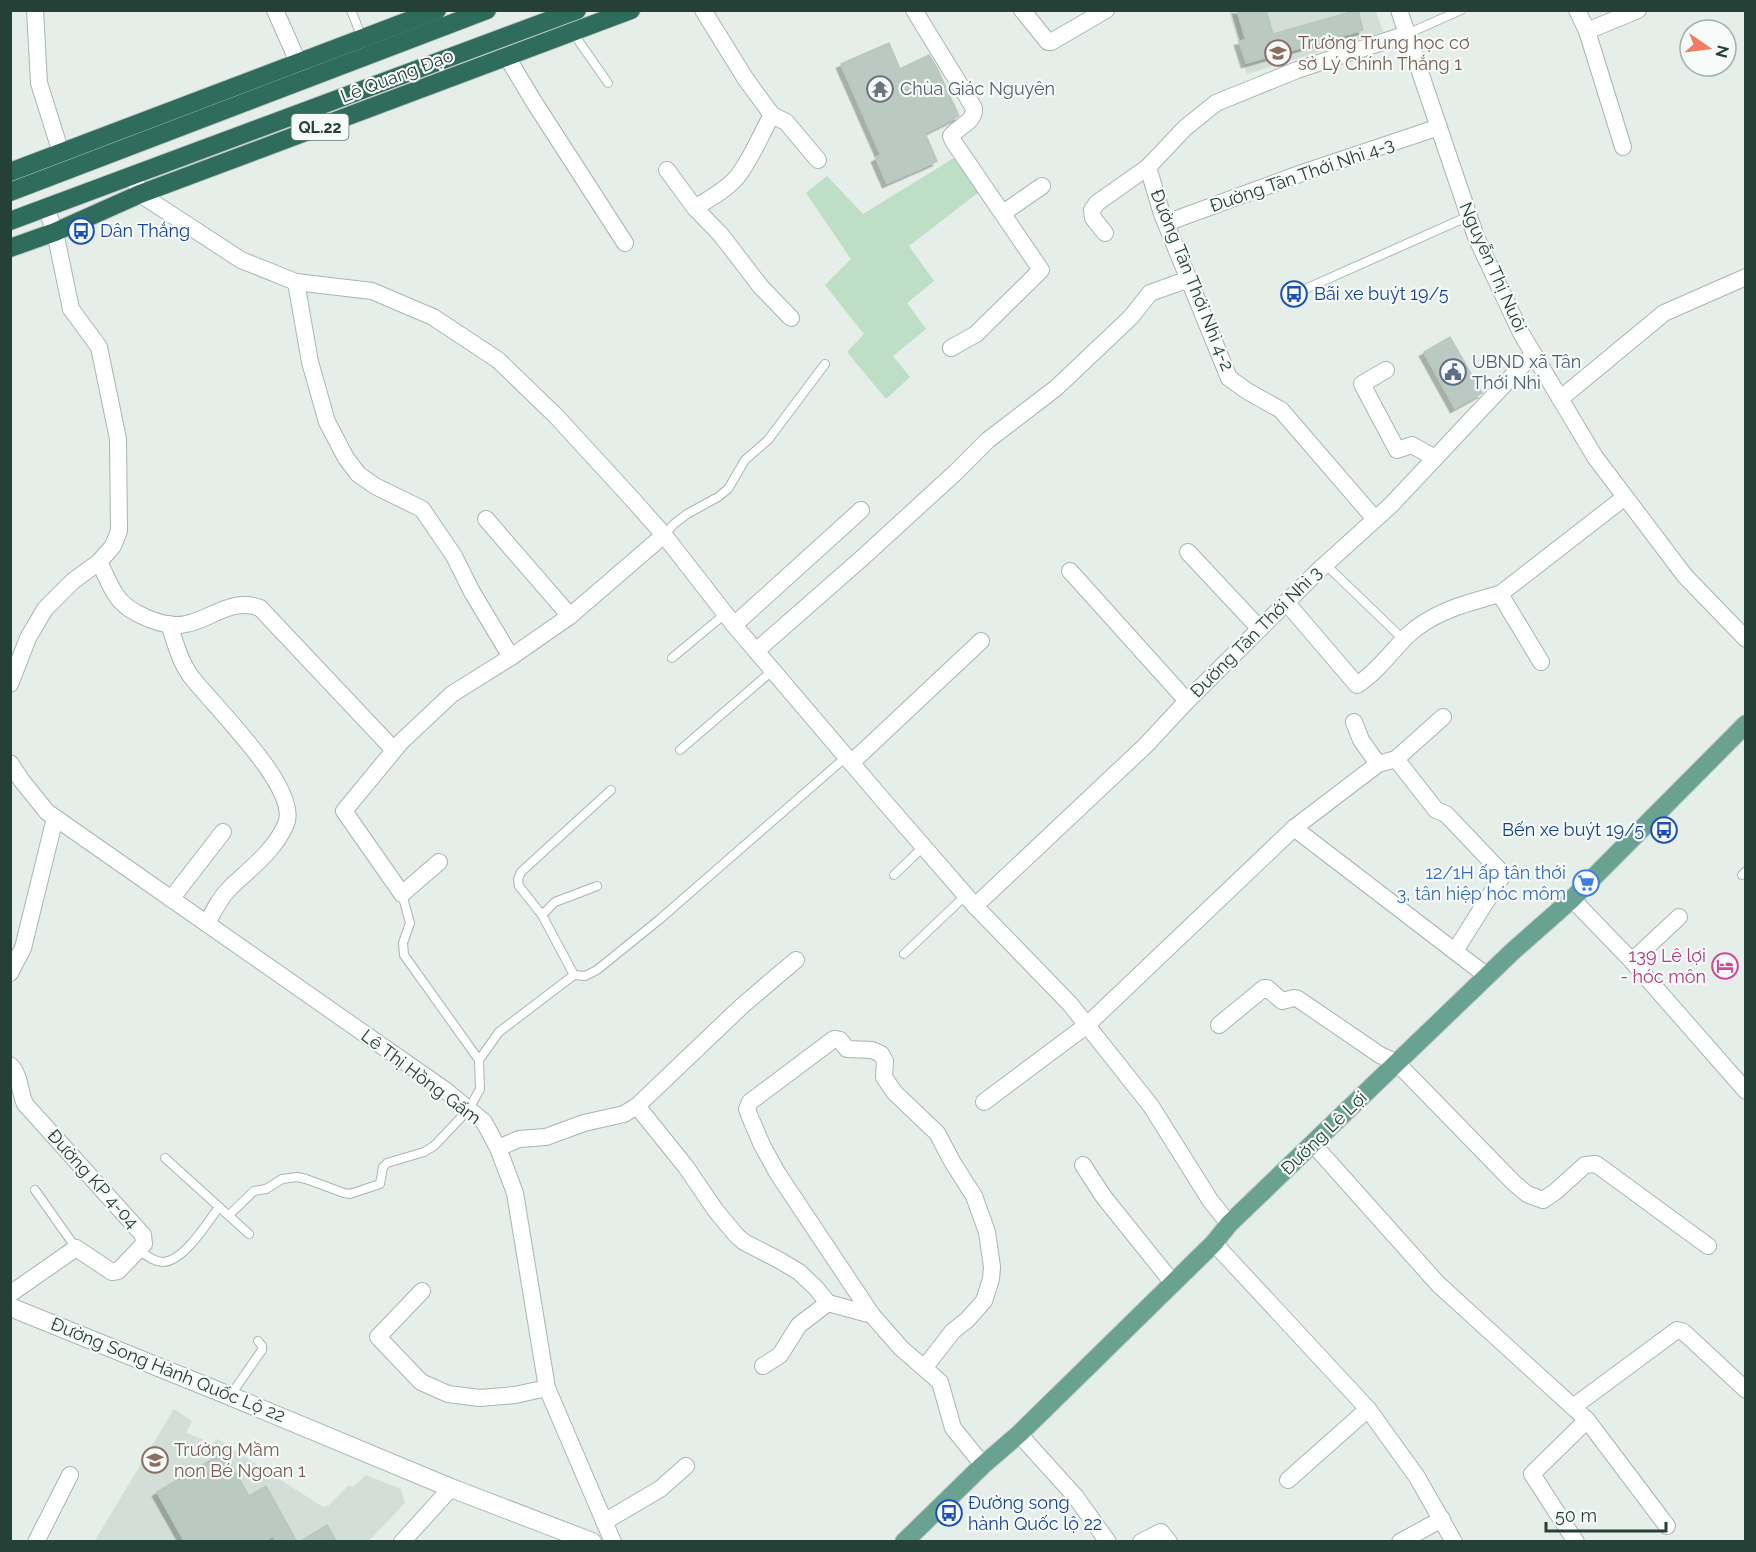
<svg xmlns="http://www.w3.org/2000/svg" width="1756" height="1552" font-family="Raleway,sans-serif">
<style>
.built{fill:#d3ded8}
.green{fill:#bedec5}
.building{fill:#bac9c2;stroke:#b7c8c0;stroke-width:1.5;filter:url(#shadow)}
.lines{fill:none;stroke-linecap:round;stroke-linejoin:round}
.lane-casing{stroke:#a7b6b0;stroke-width:10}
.street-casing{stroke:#a7b6b0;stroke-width:18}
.secondary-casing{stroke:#a3b9b1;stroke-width:20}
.primary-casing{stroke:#c2cac7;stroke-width:20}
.highway-casing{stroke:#c2cac7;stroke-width:20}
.lane{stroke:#fff;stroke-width:8}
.street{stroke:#fff;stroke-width:16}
.secondary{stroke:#fff;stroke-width:18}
.primary{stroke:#6aa291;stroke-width:18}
.highway{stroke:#306c5c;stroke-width:18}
.labels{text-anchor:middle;stroke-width:4.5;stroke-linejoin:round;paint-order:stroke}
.shield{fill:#f6faf8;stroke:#637871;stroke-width:1.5}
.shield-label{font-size:16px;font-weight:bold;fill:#244037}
.education-label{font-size:18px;fill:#785e54;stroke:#f6faf8;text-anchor:start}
.street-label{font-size:18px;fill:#244037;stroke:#f6faf8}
.worship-label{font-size:18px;fill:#5b616d;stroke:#f6faf8;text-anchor:start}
.transit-label{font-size:18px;fill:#164399;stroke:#f6faf8;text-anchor:start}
.service-label{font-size:18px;fill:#4e5e75;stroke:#f6faf8;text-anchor:start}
.shop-label{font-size:18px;fill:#366cbe;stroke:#f6faf8;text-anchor:end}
.hotel-label{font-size:18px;fill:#b23c85;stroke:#f6faf8;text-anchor:end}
</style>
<defs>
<filter id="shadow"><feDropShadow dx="-4.5" dy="4.5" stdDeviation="0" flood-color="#0004"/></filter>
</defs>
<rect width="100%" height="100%" fill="#e5eee9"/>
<g class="built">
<polygon points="1229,11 1376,11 1383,32 1247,74"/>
<polygon points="174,1409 192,1421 186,1433 213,1443 217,1439 323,1507 328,1506 349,1485 353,1487 366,1475 401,1489 405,1503 369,1541 94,1542"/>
</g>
<polygon class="green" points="954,158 979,192 909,246 934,281 907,303 926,329 893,356 910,377 886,399 847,352 864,334 825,285 851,259 806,193 827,176 863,214"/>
<g class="building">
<polygon points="1237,10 1266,10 1273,34 1358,10 1363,30 1246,63 1239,41 1246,40"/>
<polygon points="889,43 900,69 929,55 937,68 959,116 925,133 937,161 887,183 876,158 881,155 841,64"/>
<polygon points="1450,337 1482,393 1455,408 1424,352"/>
<polygon points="224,1452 249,1496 266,1486 297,1542 276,1542 273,1536 264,1542 185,1542 157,1492"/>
<polygon points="327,1525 337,1542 299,1542"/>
</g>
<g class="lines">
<g class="lane-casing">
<g id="lane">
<polyline points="351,10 362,38"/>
<polyline points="573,33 608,83"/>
<polyline points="1407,34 1461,10"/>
<polyline points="1303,290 1469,216"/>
<polyline points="664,535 674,524 687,514 718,497 728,489 745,460 768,440 825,364"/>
<polyline points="1325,564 1404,640"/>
<polyline points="672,658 725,614"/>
<polyline points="680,750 772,671"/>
<polyline points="894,875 923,847"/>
<polyline points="1742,875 1746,871"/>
<polyline points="542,915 555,902 597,886"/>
<polyline points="904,954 966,895"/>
<polyline points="574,975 542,915 519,886 518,879 521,872 611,790"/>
<polyline points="479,1060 499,1032 574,975 585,976 597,970 660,919 846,757"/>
<polyline points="165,1158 249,1234"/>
<polyline points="35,1190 76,1248"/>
<polyline points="229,1215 254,1191 266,1189 282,1179 297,1177 306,1179 344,1193 350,1194 380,1184 383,1167 387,1163 424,1152 434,1146 469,1109 480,1089 479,1060 404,955 403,943 410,923 402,894"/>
<path d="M138,1250c8,5 16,12 25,12 21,-1 45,-40 56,-55"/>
<polyline points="230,1396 262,1350 262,1346 258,1341"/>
</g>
</g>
<g class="street-casing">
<g id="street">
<polyline points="35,10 39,83 61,153"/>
<polyline points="275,10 303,73"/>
<path d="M914,10l60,98c1,14 -15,18 -23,28l2,5 88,129 -65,64 -25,14"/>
<polyline points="1022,10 1048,42 1051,42 1106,10"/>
<polyline points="1399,10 1476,237 1521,333 1595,457 1685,576 1746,639"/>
<polyline points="1577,10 1587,31 1638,10"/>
<polyline points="1587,31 1623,147"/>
<polyline points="507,57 534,102 625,243"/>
<polyline points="772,115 786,122 818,160"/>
<path d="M667,170l28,38c15,-10 35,-20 45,-35 13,-18 21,-39 32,-58l-27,-37 -42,-68"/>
<polyline points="136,184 140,194 241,260 296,282 372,291 433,317 498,360 556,416 634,501 664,535 734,625 883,800 975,906 1070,1004 1151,1106 1210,1200 1229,1224"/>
<polyline points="695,208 721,235 761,287 791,318"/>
<polyline points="1003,213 1042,186"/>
<polyline points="1166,223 1305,172 1439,127"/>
<polyline points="1105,233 1093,218 1092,210 1097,203 1148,167"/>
<polyline points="296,282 310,362 327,422 346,458 358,474 375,486 422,509 454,556 472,592 511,657 570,616"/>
<polyline points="1386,370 1362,384 1397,450 1412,445 1435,458"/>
<polyline points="1560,399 1664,313 1746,277"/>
<polyline points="486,519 570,616 664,535"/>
<polyline points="1375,519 1281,410 1247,391 1229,378 1162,214 1148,167 1185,128 1216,103 1297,70 1407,34"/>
<polyline points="1188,552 1260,629"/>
<path d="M99,562c6,11 10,23 17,33 11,18 49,34 70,29 26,-5 46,-27 74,-16l134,142"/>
<polyline points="1070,571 1187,701"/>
<path d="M1286,602l71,83c20,-13 34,-33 50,-49 25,-24 60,-33 93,-42"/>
<path d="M169,624c6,17 10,36 21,51 21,29 111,113 96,149 -12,28 -37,45 -57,65 -10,10 -16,23 -22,35"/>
<polyline points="734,625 861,510"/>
<polyline points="756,651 861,559 956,472 988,440 1056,388 1131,317 1150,293 1189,279"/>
<polyline points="1541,662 1500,594 1625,497"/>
<polyline points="10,684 28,638 45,609 73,581 99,562 113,546 119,531 118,439 99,347 71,309 55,232 46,208"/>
<polyline points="1354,722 1361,740 1378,764"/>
<polyline points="1396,759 1436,810 1446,814 1502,873 1501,878 1455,951"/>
<polyline points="10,763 22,781 47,812 445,1090 484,1122 498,1148 515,1193 547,1388 613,1542"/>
<polyline points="851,763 981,641"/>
<polyline points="1294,828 1487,976"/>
<polyline points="439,862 402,894 344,811 401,742 452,694 511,657"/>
<polyline points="171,899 223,832"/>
<polyline points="1572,899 1632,961 1746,1091"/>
<polyline points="975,906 1145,746 1187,701 1318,571 1391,505 1533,354"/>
<polyline points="1632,961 1679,917"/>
<polyline points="10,973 23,948 55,818"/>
<polyline points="1219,1025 1264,988 1267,988 1282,1001 1294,998 1298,999 1380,1055 1397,1063 1514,1183 1527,1194 1543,1200 1555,1192 1585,1165 1596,1164 1708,1246"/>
<path d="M10,1065c11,11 9,26 15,39l118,131 1,9 -26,27 -6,1 -36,-24 -66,46"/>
<polyline points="984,1102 1087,1025 1294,828 1378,764 1396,759 1443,717"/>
<polyline points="637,1106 686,1167 716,1211 737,1236 744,1242 779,1260 799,1272 816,1288 828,1303 872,1315"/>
<polyline points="1313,1144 1438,1284 1573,1407 1677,1330 1682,1331 1688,1336 1746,1390"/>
<polyline points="498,1148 519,1139 546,1137 584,1123 624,1114 637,1106 743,1005 796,960"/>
<polyline points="1083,1165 1103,1196 1172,1282"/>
<polyline points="1214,1243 1368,1409 1417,1477 1454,1542"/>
<polyline points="422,1291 378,1337 421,1382 448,1394 480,1398 515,1395 547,1388"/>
<polyline points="763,1366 780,1355 799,1325 828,1303"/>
<polyline points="925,1367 953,1331 967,1320 984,1301 991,1279 992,1267 987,1232 974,1196 953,1163 937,1133 894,1092 884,1077 885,1061 881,1054 872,1050 847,1049 840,1040 834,1039 750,1102 747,1109 750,1117 762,1145 778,1174 872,1315 901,1348 940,1382 953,1428 983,1465"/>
<polyline points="1573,1407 1587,1420 1532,1474 1576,1542"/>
<polyline points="1587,1420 1667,1526"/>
<polyline points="1019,1434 1075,1496 1108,1542"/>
<polyline points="1288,1480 1368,1409"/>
<polyline points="604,1522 660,1489 686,1466"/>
<polyline points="36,1542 70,1475"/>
<polyline points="402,1542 451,1488"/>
<polyline points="1141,1542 1161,1532 1169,1542"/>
<polyline points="1400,1542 1442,1519"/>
</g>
</g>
<g class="secondary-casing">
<polyline id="secondary" points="10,1307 230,1396 451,1488 592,1542"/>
</g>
<g class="primary-casing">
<polyline id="primary" points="904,1542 983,1465 1019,1434 1214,1243 1229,1224 1513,951 1572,899 1746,724"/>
</g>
<g class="highway-casing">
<g id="highway">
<polyline points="10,172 437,10"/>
<polyline points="10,192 487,10"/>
<polyline points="10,221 577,10"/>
<polyline points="10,248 55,232 140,194 631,10"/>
</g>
</g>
<use href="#lane" class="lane"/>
<use href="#street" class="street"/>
<use href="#secondary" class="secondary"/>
<use href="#primary" class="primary"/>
<use href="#highway" class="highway"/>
</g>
<defs>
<g id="school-ring" transform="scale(1.35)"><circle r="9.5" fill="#f6faf8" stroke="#8d6e63" stroke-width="1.5"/><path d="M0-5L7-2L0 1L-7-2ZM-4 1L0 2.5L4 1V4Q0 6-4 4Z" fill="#8d6e63"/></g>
<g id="temple-ring" transform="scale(1.35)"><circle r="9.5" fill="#f6faf8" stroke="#6b7280" stroke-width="1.5"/><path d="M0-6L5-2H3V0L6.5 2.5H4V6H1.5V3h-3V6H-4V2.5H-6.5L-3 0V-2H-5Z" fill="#6b7280"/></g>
<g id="bus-ring" transform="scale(1.35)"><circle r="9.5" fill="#f6faf8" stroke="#1a4fb4" stroke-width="1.5"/><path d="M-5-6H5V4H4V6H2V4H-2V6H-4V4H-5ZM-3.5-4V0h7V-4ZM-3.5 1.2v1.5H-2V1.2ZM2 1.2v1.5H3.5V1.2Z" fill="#1a4fb4"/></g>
<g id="civic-ring" transform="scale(1.35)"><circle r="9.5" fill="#f6faf8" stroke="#5c6f8a" stroke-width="1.5"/><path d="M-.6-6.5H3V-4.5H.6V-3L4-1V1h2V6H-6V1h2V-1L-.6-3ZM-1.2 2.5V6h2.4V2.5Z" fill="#5c6f8a"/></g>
<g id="supermarket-ring" transform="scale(1.35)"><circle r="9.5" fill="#f6faf8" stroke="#3f7fe0" stroke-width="1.5"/><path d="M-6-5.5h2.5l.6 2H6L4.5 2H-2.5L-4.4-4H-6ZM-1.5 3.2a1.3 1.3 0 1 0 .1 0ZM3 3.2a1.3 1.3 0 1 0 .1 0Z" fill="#3f7fe0"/></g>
<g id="hotel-ring" transform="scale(1.35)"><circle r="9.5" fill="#f6faf8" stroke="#d1479c" stroke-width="1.5"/><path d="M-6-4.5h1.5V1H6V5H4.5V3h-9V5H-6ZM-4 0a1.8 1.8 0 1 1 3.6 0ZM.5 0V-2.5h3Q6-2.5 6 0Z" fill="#d1479c"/></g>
</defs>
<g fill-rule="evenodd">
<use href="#school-ring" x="1278" y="53"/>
<use href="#temple-ring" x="880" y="89"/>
<use href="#bus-ring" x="81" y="231"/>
<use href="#bus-ring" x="1294" y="294"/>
<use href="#civic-ring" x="1453" y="372"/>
<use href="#bus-ring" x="1664" y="830"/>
<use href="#supermarket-ring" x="1586" y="883"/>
<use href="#hotel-ring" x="1725" y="966"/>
<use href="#school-ring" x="155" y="1460"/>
<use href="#bus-ring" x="949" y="1513"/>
</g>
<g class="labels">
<rect class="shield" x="291.5" y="114" width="57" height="26" rx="4.5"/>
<g class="shield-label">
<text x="320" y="133">QL.22</text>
</g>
<g class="education-label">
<text x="1298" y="49">Trường Trung học cơ<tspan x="1298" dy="21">sở Lý Chính Thắng 1</tspan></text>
<text x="174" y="1456">Trường Mầm<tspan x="174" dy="21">non Bé Ngoan 1</tspan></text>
</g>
<g class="street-label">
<text transform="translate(397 76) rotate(-21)" y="6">Lê Quang Đạo</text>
<text transform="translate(1302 175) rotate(-19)" y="6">Đường Tân Thới Nhì 4-3</text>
<text transform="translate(1493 267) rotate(66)" y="6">Nguyễn Thị Nuôi</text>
<text transform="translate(1192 280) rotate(68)" y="6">Đường Tân Thới Nhì 4-2</text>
<text transform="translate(1256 632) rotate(-45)" y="6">Đường Tân Thới Nhì 3</text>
<text transform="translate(421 1077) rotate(37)" y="6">Lê Thị Hồng Gấm</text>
<text transform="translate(1324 1133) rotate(-44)" y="6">Đường Lê Lợi</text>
<text transform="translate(93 1179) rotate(48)" y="6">Đường KP 4-04</text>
<text transform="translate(168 1370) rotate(22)" y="6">Đường Song Hành Quốc Lộ 22</text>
</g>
<g class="worship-label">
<text x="900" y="95">Chùa Giác Nguyên</text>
</g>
<g class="transit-label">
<text x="100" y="237">Dân Thắng</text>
<text x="1314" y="300">Bãi xe buýt 19/5</text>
<text x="1644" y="836" text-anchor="end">Bến xe buýt 19/5</text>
<text x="968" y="1509">Đường song<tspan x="968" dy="21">hành Quốc lộ 22</tspan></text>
</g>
<g class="service-label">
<text x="1472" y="368">UBND xã Tân<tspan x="1472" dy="21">Thới Nhì</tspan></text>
</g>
<g class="shop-label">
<text x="1566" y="879">12/1H ấp tân thới<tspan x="1566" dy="21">3, tân hiệp hóc môm</tspan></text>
</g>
<g class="hotel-label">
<text x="1706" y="962">139 Lê lợi<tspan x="1706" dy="21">- hóc môn</tspan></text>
</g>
</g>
<rect width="1756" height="1552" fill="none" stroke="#244037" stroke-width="24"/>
<g transform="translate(1708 48) rotate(104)"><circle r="28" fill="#f6faf8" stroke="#a2b0ab" stroke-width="1.5"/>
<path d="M0-4.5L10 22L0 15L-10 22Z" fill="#f07d61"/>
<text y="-9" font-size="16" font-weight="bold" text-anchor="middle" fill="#244037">N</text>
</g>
<path d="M1546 1522v9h120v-9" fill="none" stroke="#244037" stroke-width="3"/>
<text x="1555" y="1522" font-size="18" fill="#244037" stroke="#f6faf8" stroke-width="4.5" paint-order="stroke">50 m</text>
</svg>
